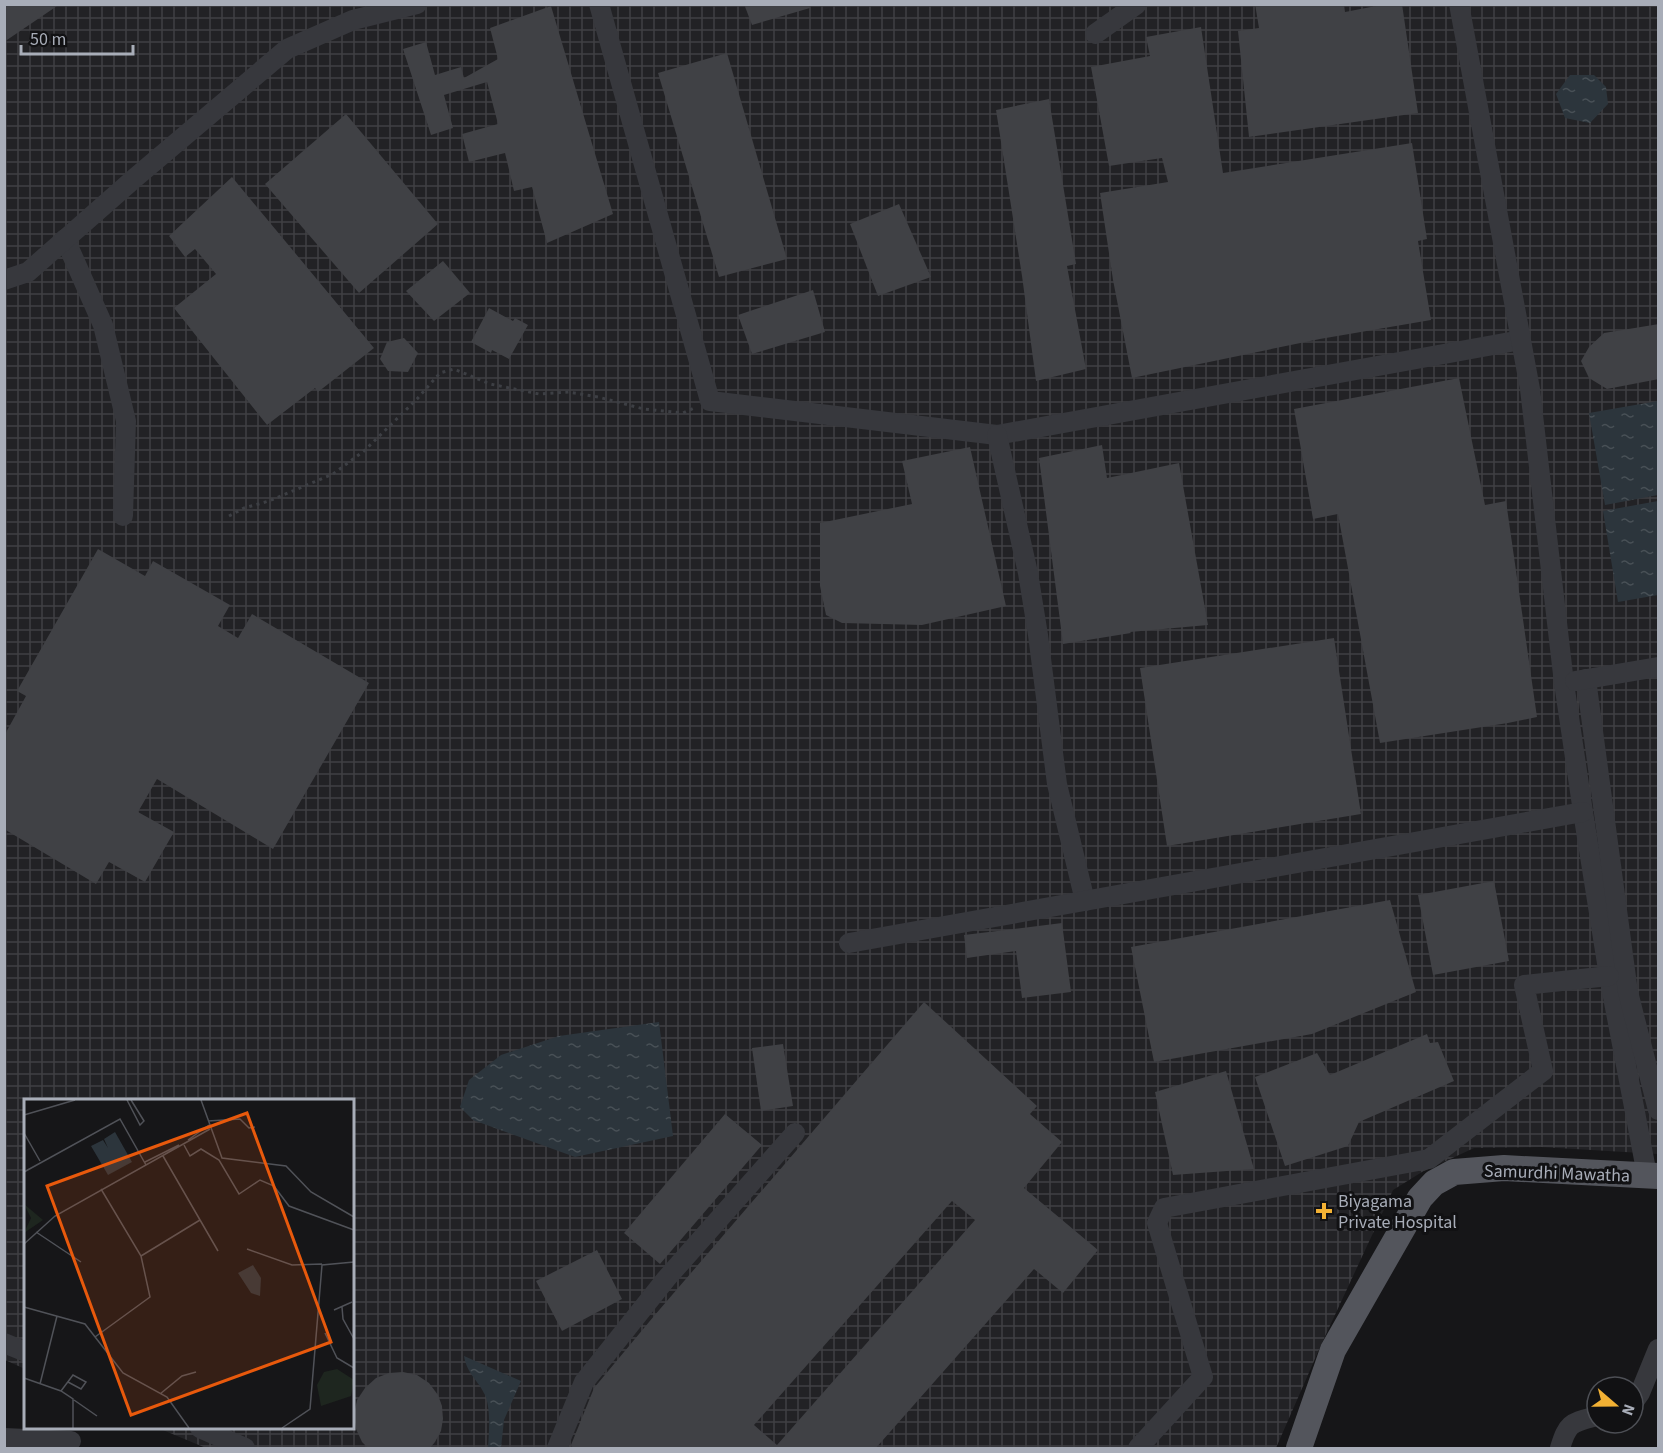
<svg xmlns="http://www.w3.org/2000/svg" width="1663" height="1453" font-family="'Source Sans 3',sans-serif">
<style>
.industrial{fill:url(#industrial-grid)}
.water{fill:url(#water-ripples)}
.building{fill:#404145;fill-rule:evenodd}
.lines{fill:none;stroke-linecap:round;stroke-linejoin:round}
.path{stroke:#3d3f44;stroke-width:3;stroke-dasharray:3 4.5;stroke-linecap:butt}
.minor{stroke:#37383d;stroke-width:20}
.major{stroke:#53555c;stroke-width:26}
.poi-dot{fill:#f2b134;stroke:#111113;stroke-width:2}
.labels{text-anchor:middle;stroke-width:6;stroke-linejoin:round;paint-order:stroke}
.street-label{font-size:18px;fill:#a8adb8;stroke:#111113}
.poi-label{font-size:18px;fill:#a8adb8;stroke:#111113;text-anchor:start}
.inset-road{fill:none;stroke:#505258;stroke-width:1.5}
.view{fill:#e8590c;fill-opacity:0.15;stroke:#e8590c;stroke-width:3}
.inset-edge{fill:none;stroke:#a8adb8;stroke-width:3}
</style>
<defs>
<pattern id="industrial-grid" width="8" height="8" patternUnits="userSpaceOnUse" patternTransform="scale(1.5)"><rect width="8" height="8" fill="#222225"/><path d="M0 4h8M4 0v8" fill="none" stroke="#3f3f43"/></pattern>
<pattern id="water-ripples" width="26" height="14" patternUnits="userSpaceOnUse" patternTransform="scale(1.5)"><rect width="26" height="14" fill="#2c353c"/><path d="M2 4q2-2 4 0t4 0M15 11q2-2 4 0t4 0" fill="none" stroke="#485056"/></pattern>
</defs>
<rect width="100%" height="100%" fill="#161618"/>
<polygon class="industrial" points="5,5 1658,5 1658,1154 1541,1147 1474,1148 1422,1172 1393,1190 1321,1345 1276,1448 206,1448 158,1428 352,1428 352,1100 26,1100 25,1369 5,1360"/>
<g class="water">
<polygon points="1570,75 1594,75 1606,87 1608,104 1590,123 1565,118 1556,94"/>
<polygon points="1658,401 1658,495 1605,505 1589,413"/>
<polygon points="1658,501 1658,595 1618,602 1603,511"/>
<polygon points="659,1022 673,1136 575,1157 473,1120 460,1107 469,1080 501,1055 559,1036"/>
<path d="M464,1356l57,25 -17,39 -3,28h-13c1,-15 3,-39 -3,-53 -7,-15 -18,-21 -21,-39z"/>
</g>
<g class="building">
<polygon points="4,4 60,4 4,42"/>
<polygon points="744,4 809,4 810,8 752,25"/>
<polygon points="1255,4 1344,4 1345,12 1386,4 1402,4 1418,113 1249,137 1238,31 1259,28"/>
<polygon points="551,6 613,214 547,243 532,187 514,191 505,153 469,162 462,134 498,124 487,82 444,95 453,128 431,135 403,49 426,42 435,75 461,67 464,78 498,59 490,28"/>
<polygon points="1201,27 1223,173 1412,143 1427,239 1418,241 1431,320 1320,339 1132,378 1113,280 1100,193 1168,182 1162,158 1109,166 1091,67 1150,56 1146,37"/>
<polygon points="727,53 787,259 719,277 658,73"/>
<polygon points="1049,99 1076,264 1067,266 1086,369 1036,381 1022,276 996,110"/>
<polygon points="346,114 438,224 359,293 265,184"/>
<polygon points="232,177 374,348 318,392 315,388 267,425 174,308 216,274 195,249 185,257 169,236"/>
<polygon points="899,204 931,277 878,296 850,224"/>
<polygon points="443,261 470,293 434,321 406,291"/>
<polygon points="813,290 825,332 752,354 738,315"/>
<polygon points="489,308 513,321 515,318 528,325 509,359 492,350 491,353 471,342"/>
<polygon points="1659,324 1659,379 1607,389 1589,378 1581,361 1589,347 1604,333"/>
<polygon points="404,338 418,353 408,372 388,371 380,359 387,342"/>
<polygon points="1459,378 1485,505 1506,501 1537,717 1508,723 1380,743 1338,514 1313,519 1294,409"/>
<polygon points="1102,445 1107,478 1179,463 1208,625 1130,632 1131,633 1063,644 1039,458"/>
<polygon points="970,447 1006,606 922,625 842,623 826,615 820,586 820,523 912,504 902,461"/>
<polygon points="98,549 145,576 153,561 230,605 218,626 238,638 252,614 369,683 273,849 157,779 138,812 174,832 145,882 109,862 96,884 4,829 4,736 26,696 17,691"/>
<polygon points="1334,638 1361,814 1167,846 1140,668"/>
<polygon points="1494,881 1509,961 1433,975 1418,895"/>
<polygon points="1390,900 1416,992 1312,1034 1154,1062 1131,947"/>
<polygon points="1062,923 1071,992 1022,998 1016,951 967,958 964,935"/>
<path d="M924,1002l113,104 -7,8 32,28 -38,46 74,62 -35,43 -29,-24 -159,180h-301l-3,-4 23,-57 60,-72zM952,1201l23,19 -198,225 -23,-20z"/>
<polygon points="1427,1034 1430,1043 1438,1042 1454,1081 1359,1122 1348,1146 1285,1166 1255,1077 1317,1053 1330,1075"/>
<polygon points="783,1044 793,1106 761,1111 752,1048"/>
<polygon points="1226,1071 1254,1169 1173,1175 1155,1092"/>
<polygon points="725,1114 762,1145 660,1264 624,1233"/>
<polygon points="597,1250 622,1299 562,1331 536,1281"/>
<polygon points="403,1372 417,1375 429,1383 438,1395 442,1406 443,1419 441,1431 435,1442 429,1449 369,1449 362,1442 356,1429 354,1414 357,1400 365,1388 376,1378 389,1373"/>
</g>
<g class="lines">
<polyline class="path" points="229,516 244,508 269,501 333,474 364,451 417,399 440,373 454,369 490,384 539,394 569,392 598,397 644,409 683,413 694,408"/>
<g class="minor">
<polyline points="599,4 710,401 997,435 1521,340"/>
<polyline points="1459,4 1530,389 1564,683 1583,812 1609,976 1647,1175"/>
<polyline points="1095,34 1137,4"/>
<polyline points="65,239 103,325 126,421 123,516"/>
<polyline points="4,280 28,272 136,177 287,49 353,20 417,4"/>
<polyline points="997,435 1028,573 1038,635 1057,784 1085,901"/>
<polyline points="1586,679 1628,992 1658,1110"/>
<polyline points="1575,681 1658,667"/>
<polyline points="849,943 1583,812"/>
<polyline points="4,1343 26,1352"/>
<polyline points="1633,1403 1640,1393 1658,1349"/>
<polyline points="200,1428 245,1448"/>
<polyline points="4,1438 71,1441"/>
<polyline points="557,1448 584,1382 666,1279 795,1133"/>
<polyline points="1138,1448 1203,1377 1157,1223 1164,1208 1429,1159 1543,1071 1524,985 1609,976"/>
<path d="M1560,1448c8,-26 11,-25 37,-32"/>
</g>
<polyline class="major" points="1299,1448 1333,1350 1420,1198 1434,1183 1454,1172 1504,1168 1658,1176"/>
</g>
<path class="poi-dot" d="M1321 1202h6v6h6v6h-6v6h-6v-6h-6v-6h6z"/>
<g class="labels">
<g class="street-label">
<text transform="translate(1557 1173) rotate(2)" y="6">Samurdhi Mawatha</text>
</g>
<g class="poi-label">
<text x="1338" y="1207">Biyagama<tspan x="1338" dy="21">Private Hospital</tspan></text>
</g>
</g>
<g transform="translate(24 1099)">
<rect width="330" height="330" fill="#161618"/>
<path d="M0,105l19,16 -19,13 7,-15z" fill="#1e261f"/>
<path d="M313,270l17,11 -3,16 -30,10 -4,-21 7,-13z" fill="#1e261f"/>
<path d="M91,33l17,30 -24,13 -17,-29 12,-6 5,8 -4,-9zM229,166l8,13 -1,18 -9,-3 -13,-20z" fill="#2c353c"/>
<path class="inset-road" d="M103,1l13,25 4,-4 -13,-21M177,1l21,58 64,8 25,26 43,25M0,16l51,-15M184,22l32,-2 9,9 6,-1M0,34l16,28M164,41l21,-15M160,46l6,11 11,-7 18,11 20,34 21,-14 14,6 15,20 65,24M139,57l55,95M121,63l34,-17M0,73l96,-53 26,46M12,133l45,30M0,145l31,-28 155,-87M223,150l45,16 30,-1M117,157l59,-36M0,208l61,17 38,49 44,24 22,31M318,208l1,12 11,20M310,211l18,-8M301,234l12,25 17,10M71,238l55,-40 -9,-41 -40,-67M0,279l37,13 12,8v29M16,285l17,-68M37,292l12,-16 13,7 -5,7 -13,-7M136,295l22,-18 14,-4M50,301l23,16M258,329l28,-19 12,-144 32,-3"/>
<path class="view" d="M223,14l84,229 -200,73 -84,-229z"/>
<rect width="330" height="330" class="inset-edge"/>
</g>
<rect width="1663" height="1453" fill="none" stroke="#a8adb8" stroke-width="12"/>
<g transform="translate(1615 1405) rotate(110)"><circle r="28" fill="#111113" stroke="#4d4f55" stroke-width="1.5"/>
<path d="M0-4.5L10 22L0 15L-10 22Z" fill="#f2b134"/>
<text y="-9" font-size="16" font-weight="bold" text-anchor="middle" fill="#a8adb8">N</text>
</g>
<path d="M21 45v9h112v-9" fill="none" stroke="#a8adb8" stroke-width="3"/>
<text x="30" y="45" font-size="18" fill="#a8adb8" stroke="#111113" stroke-width="4.5" paint-order="stroke">50 m</text>
</svg>
